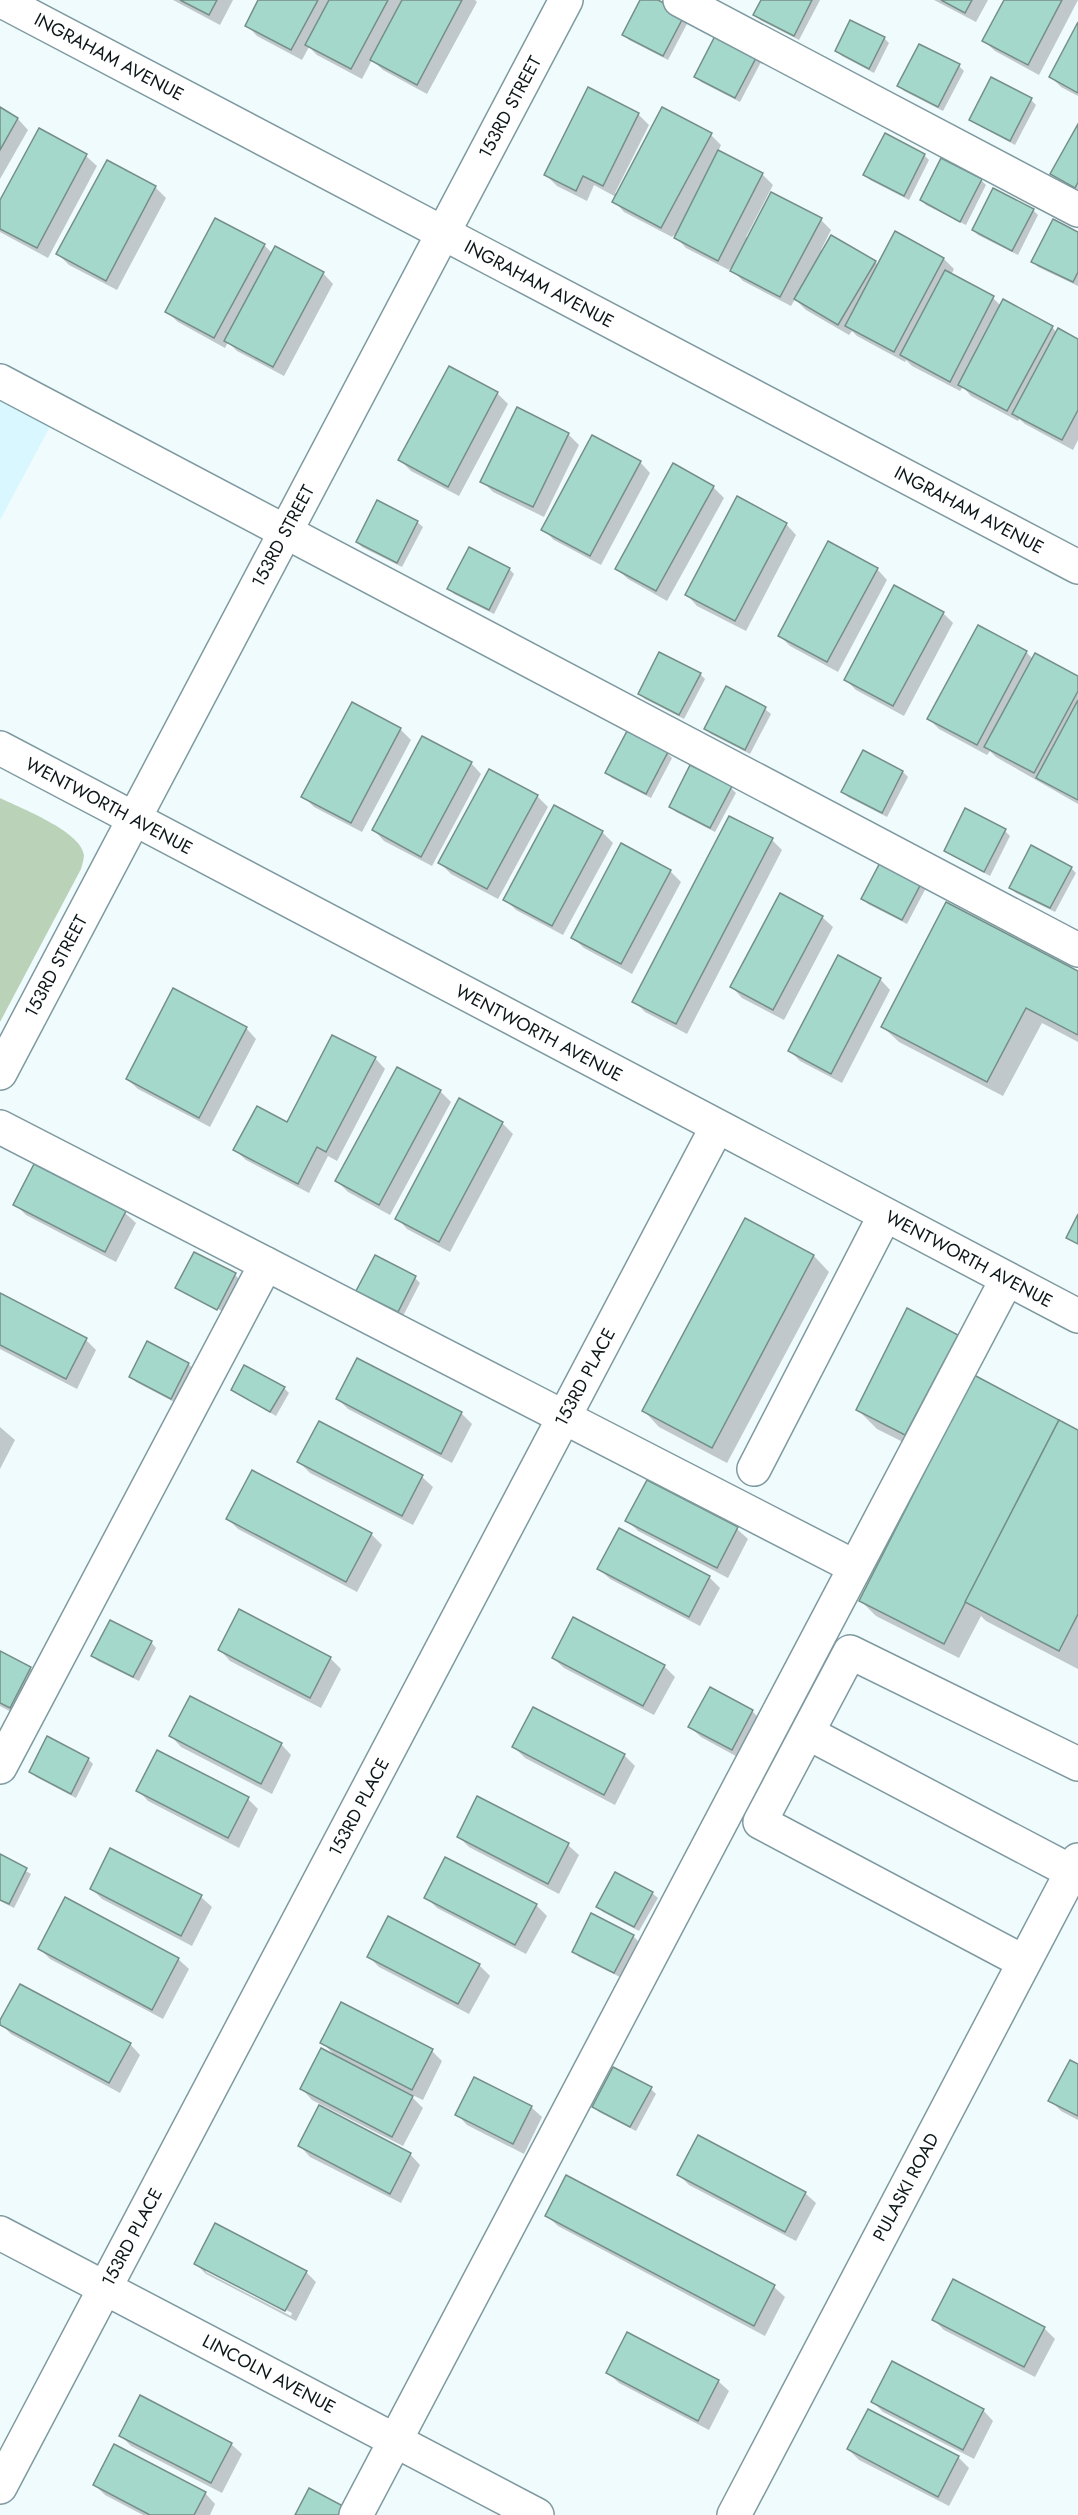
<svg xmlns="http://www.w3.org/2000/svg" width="1078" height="2515" font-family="Jost,sans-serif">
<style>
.built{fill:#d8f7fe}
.green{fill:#bad2b8}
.shadow{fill:#0003;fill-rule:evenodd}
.building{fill:#a4d8cb;stroke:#758f88;stroke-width:1.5}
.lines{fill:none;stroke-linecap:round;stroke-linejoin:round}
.minor-casing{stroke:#7e9aa0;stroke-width:36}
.minor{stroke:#fff;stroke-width:33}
.labels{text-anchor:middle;stroke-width:6;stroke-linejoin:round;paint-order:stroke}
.street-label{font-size:18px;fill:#0d171a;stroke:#fff}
</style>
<rect width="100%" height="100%" fill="#f0fbfe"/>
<polygon class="built" points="0,388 55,417 0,520"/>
<path class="green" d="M0,798c20,10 81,33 84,57 0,4 -2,10 -3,14l-81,153z"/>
<g class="shadow">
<polygon points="173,0 233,0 220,25"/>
<polygon points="260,0 475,0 477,2 427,94 383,70 372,60 362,79 317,55 309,47 302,60 257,36 247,25"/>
<polygon points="642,0 655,0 689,20 668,60 629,40 624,35"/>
<polygon points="763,0 820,0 799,40 760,20 755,14"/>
<polygon points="934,0 988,0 976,22"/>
<polygon points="1006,0 1078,0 1039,75 995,51 984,41"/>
<polygon points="1078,25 1078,96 1061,87 1051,77"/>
<polygon points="884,38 889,43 874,73 842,56 837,51"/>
<polygon points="756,57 761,62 740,102 701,82 696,76"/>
<polygon points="959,66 964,71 943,111 904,91 899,86"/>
<polygon points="1031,100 1036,105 1015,145 976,124 971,119"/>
<polygon points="0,109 18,119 28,130 0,179"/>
<polygon points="638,114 649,125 615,193 618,194 711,135 721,145 718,152 762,174 773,185 746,237 749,238 821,220 831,230 821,250 875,262 878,265 896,233 944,259 954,269 951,275 993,298 1001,306 1052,327 1057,333 1078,341 1078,440 1073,450 1025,424 1019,419 1018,421 971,396 963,387 960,391 912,366 906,360 905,362 857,336 852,331 849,335 806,310 795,299 791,306 743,281 730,268 729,270 686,248 674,235 672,237 624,212 614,201 616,197 594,185 587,201 557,186 546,175"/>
<polygon points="1078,127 1078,191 1052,174"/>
<polygon points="39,130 86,156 97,166 48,258 0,232 0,204"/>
<polygon points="885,135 924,155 929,160 909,200 870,180 865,175"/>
<polygon points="107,162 155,187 166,198 117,290 69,265 58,254"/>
<polygon points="981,180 986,185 966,225 926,205 921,200"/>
<polygon points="1033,210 1038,215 1018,255 978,235 973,230"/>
<polygon points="1078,234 1078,286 1038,267 1033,261"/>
<polygon points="264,245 272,253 323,273 333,284 284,376 237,351 228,342 225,348 178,322 167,312"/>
<polygon points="449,368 497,393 508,404 459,496 411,471 400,460"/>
<polygon points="568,434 579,445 544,517 493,492 482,481"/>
<polygon points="640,462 650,473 601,565 554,540 543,529"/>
<polygon points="713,487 724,498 667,601 628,579 617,569"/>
<polygon points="417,522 423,527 402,567 362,547 357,542"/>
<polygon points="786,524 796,535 746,631 697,606 687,595"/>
<polygon points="470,549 509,569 514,574 494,614 454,594 449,589"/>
<polygon points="877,569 887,580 838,672 790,646 780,636"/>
<polygon points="943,613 953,623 904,716 856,690 846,680"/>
<polygon points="1026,652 1033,659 1078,678 1078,804 996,757 990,751 987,755 939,729 929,719"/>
<polygon points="700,674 705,679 684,719 645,699 640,694"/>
<polygon points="726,688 765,709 771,714 750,754 711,734 705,729"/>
<polygon points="352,704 400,729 411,740 362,832 314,807 303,796"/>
<polygon points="863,752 903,772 908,777 887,817 848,797 843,792"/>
<polygon points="667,753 672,758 651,798 612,778 607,773"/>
<polygon points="471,763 481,774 432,866 384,841 374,830"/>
<polygon points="489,771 537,796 548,807 498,899 451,874 440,863"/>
<polygon points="731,788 736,793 715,832 676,812 671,807"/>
<polygon points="554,807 602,832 613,843 563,935 516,910 505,899"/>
<polygon points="966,810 1005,831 1010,836 990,876 951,855 946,850"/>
<polygon points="772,840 782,850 687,1034 645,1012 634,1001"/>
<polygon points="883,859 928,884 907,924 868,904 863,899"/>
<polygon points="1071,868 1076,873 1055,912 1016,893 1011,888"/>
<polygon points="670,871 681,882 632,974 584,948 573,938"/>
<polygon points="822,917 833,927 784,1020 742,998 732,987"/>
<polygon points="1078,972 1078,1042 1042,1023 1003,1096 899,1042 883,1027"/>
<polygon points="880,979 890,990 842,1083 800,1061 790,1051"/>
<polygon points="246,1028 256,1039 210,1127 138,1089 127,1079"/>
<polygon points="375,1058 385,1069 337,1161 328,1156 309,1193 246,1160 235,1150 288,1124"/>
<polygon points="440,1091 451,1102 390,1215 348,1192 337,1181"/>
<polygon points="502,1123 513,1134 450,1252 407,1229 397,1218"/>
<polygon points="35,1166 125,1213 136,1223 116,1262 26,1215 15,1204"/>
<polygon points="746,1220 814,1256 829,1272 727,1463 659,1427 644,1411"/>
<polygon points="235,1275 240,1280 224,1312 177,1288"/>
<polygon points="415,1278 420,1283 403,1316 363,1295 357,1290"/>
<polygon points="0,1295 86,1340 96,1350 77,1389 0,1349"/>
<polygon points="908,1310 957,1337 977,1356 925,1453 877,1429 858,1410"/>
<polygon points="188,1364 194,1369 176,1403 136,1382 131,1377"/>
<polygon points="284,1388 289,1393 276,1416 233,1390"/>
<polygon points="338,1399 461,1413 472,1424 452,1463 348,1409"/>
<polygon points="319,1423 422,1477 433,1487 413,1525 310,1473 299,1462"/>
<polygon points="0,1427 15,1440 0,1469"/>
<polygon points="1078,1431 1078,1669 986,1621 981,1616 959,1658 876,1616 861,1601"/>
<polygon points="648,1482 737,1529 748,1539 728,1578 638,1531 627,1520"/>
<polygon points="228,1519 371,1534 382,1545 357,1592 238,1529"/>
<polygon points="599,1569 709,1577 720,1588 700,1626 610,1579"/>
<polygon points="151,1642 156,1648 139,1681 98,1661 93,1656"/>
<polygon points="220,1650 330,1658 341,1669 321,1708 230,1661"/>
<polygon points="0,1652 30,1668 41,1679 21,1717 0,1706"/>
<polygon points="553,1658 664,1666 675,1677 654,1715 564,1668"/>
<polygon points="710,1689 752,1711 763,1722 743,1760 701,1737 690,1727"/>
<polygon points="171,1736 281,1744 291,1755 272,1794 181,1747"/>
<polygon points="514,1747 624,1755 635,1766 615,1805 525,1758"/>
<polygon points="88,1759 93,1764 76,1798 36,1777 30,1772"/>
<polygon points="138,1790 248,1799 258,1809 239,1848 148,1801"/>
<polygon points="478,1798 568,1845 579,1855 559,1894 469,1847 458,1836"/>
<polygon points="111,1850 201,1897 212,1907 192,1946 102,1899 91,1888"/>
<polygon points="0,1856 31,1874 14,1908 0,1901"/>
<polygon points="616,1874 652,1893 658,1898 639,1931 603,1912 598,1907"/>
<polygon points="426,1897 536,1905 547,1916 526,1954 437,1908"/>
<polygon points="633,1936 638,1941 620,1977 579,1957 574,1952"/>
<polygon points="40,1949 178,1959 189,1969 163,2019 50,1959"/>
<polygon points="369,1957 479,1965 490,1976 469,2014 379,1967"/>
<polygon points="0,2023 130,2044 140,2055 120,2093 11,2034"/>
<polygon points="322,2042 432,2051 442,2061 423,2100 408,2093 423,2108 403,2146 312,2100 302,2089 336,2057"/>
<polygon points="1078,2066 1078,2120 1061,2111 1050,2100"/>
<polygon points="651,2089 656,2094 636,2131 599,2112 594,2107"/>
<polygon points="531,2107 542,2117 524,2154 467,2125 457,2114"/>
<polygon points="300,2146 410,2154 420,2165 401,2203 310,2157"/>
<polygon points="679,2175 805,2193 816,2203 796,2241 689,2185"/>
<polygon points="567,2177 774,2287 785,2297 765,2336 558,2226 547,2216"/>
<path d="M196,2264l110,8 10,10 -20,39 -90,-47zM206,2269l86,44 -1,3 -85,-44z"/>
<polygon points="954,2281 1044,2328 1055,2339 1035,2377 944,2330 934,2320"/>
<polygon points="608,2373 718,2381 729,2391 709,2430 619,2383"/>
<polygon points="873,2402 983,2410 993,2421 974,2459 883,2412"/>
<polygon points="869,2411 958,2457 969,2468 949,2506 859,2460 848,2449"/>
<polygon points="121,2436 231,2444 242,2454 222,2493 131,2446"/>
<polygon points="95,2485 205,2493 215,2504 210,2515 143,2515 105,2495"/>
</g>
<g class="building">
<polygon points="180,0 217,0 209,15"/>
<polygon points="258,0 318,0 291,50 245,26"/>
<polygon points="329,0 388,0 351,69 305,45"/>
<polygon points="402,0 462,0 417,85 370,60"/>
<polygon points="640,0 658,0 685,14 663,56 622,35"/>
<polygon points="761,0 812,0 794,36 753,15"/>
<polygon points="941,0 972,0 965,13"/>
<polygon points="1004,0 1062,0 1028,65 982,41"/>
<polygon points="850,20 885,37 869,69 835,51"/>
<polygon points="1078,22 1078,93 1049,77"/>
<polygon points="716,34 757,56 735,98 694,77"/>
<polygon points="919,44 960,64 938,107 897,86"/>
<polygon points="991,77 1032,98 1010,141 969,120"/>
<polygon points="588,87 639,113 603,186 583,176 576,191 544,175"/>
<polygon points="0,107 18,118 0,150"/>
<polygon points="662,107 712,133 661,228 612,202"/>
<polygon points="1078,124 1078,182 1075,188 1050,174"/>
<polygon points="39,128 87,154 37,248 0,229 0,200"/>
<polygon points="885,133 925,154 904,196 863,175"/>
<polygon points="718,150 763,173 718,261 674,238"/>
<polygon points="941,158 982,179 960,222 920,200"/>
<polygon points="107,160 156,186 106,281 56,254"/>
<polygon points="993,188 1034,209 1012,251 972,230"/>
<polygon points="771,192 822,218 780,297 730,271"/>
<polygon points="215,218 265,244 214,338 165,312"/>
<polygon points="1053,219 1078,232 1078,272 1073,282 1031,262"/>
<polygon points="895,231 944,258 894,352 845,326"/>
<polygon points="831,235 876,261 838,325 794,299"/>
<polygon points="275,246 324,272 273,367 224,341"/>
<polygon points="945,270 994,296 950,382 900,355"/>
<polygon points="1003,299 1053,326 1007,411 958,385"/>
<polygon points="1058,328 1078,339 1078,410 1062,440 1012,414"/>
<polygon points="449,366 498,392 448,487 398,460"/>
<polygon points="517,407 569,433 533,507 480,482"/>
<polygon points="592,435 641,461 590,556 541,530"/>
<polygon points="673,463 714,486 656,591 615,569"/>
<polygon points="737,496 787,523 735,621 685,595"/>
<polygon points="377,500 418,521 397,563 356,542"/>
<polygon points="828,541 878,568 827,662 778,636"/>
<polygon points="469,547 510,568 489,610 447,589"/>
<polygon points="894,585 944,612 893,706 844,680"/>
<polygon points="978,625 1027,651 977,745 927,719"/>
<polygon points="659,652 701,673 679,715 638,694"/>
<polygon points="1035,653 1078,676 1078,691 1034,773 984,747"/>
<polygon points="726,686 766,707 745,750 704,729"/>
<polygon points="1078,700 1078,800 1036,778"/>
<polygon points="352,702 401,728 351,823 301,797"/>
<polygon points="627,731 668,752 646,794 605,773"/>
<polygon points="422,736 472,762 421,857 372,830"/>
<polygon points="863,750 903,771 882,813 841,792"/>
<polygon points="690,765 732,786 710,828 669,807"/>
<polygon points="489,769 538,795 487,889 438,863"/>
<polygon points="554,805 603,831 552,926 503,900"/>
<polygon points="965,808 1006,829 984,872 944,851"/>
<polygon points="729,816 773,838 676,1024 632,1002"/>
<polygon points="621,843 671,870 621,964 571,938"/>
<polygon points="1031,845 1072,867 1050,908 1009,888"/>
<polygon points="883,857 924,878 902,920 861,899"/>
<polygon points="780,893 823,916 773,1010 730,987"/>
<polygon points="946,902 1078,971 1078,1035 1026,1008 987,1082 881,1027"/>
<polygon points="838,955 881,978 831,1074 788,1051"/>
<polygon points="173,988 247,1027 199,1118 126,1079"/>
<polygon points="332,1035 376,1057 326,1152 317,1147 298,1184 233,1150 257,1106 287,1122"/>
<polygon points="397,1067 441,1090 379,1205 335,1181"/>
<polygon points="459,1098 503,1122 439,1242 395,1219"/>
<polygon points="34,1164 126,1211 105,1252 13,1205"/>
<polygon points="1078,1214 1078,1244 1066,1238"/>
<polygon points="745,1218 814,1255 712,1448 642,1411"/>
<polygon points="194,1252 236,1273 217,1310 175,1288"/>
<polygon points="375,1255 416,1276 398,1312 356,1291"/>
<polygon points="0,1293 87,1338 66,1379 0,1345"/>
<polygon points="907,1308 958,1335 905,1435 856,1410"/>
<polygon points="147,1341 189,1363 171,1399 129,1377"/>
<polygon points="357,1358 462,1412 441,1454 336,1399"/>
<polygon points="244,1365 285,1387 270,1412 231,1390"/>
<polygon points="974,1375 1059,1420 944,1644 859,1601"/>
<polygon points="1059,1420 1078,1430 1078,1614 1059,1651 965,1602"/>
<polygon points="319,1421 423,1475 402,1516 297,1462"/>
<polygon points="252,1470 372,1533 346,1582 226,1519"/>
<polygon points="647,1480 738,1527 717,1568 625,1521"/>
<polygon points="619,1528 710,1576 689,1617 597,1569"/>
<polygon points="239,1609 331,1657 310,1698 218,1650"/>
<polygon points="573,1617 665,1665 643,1706 552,1658"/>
<polygon points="110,1620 152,1641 133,1677 91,1656"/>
<polygon points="0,1651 31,1667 10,1708 0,1703"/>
<polygon points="710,1687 753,1710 732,1750 688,1727"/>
<polygon points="190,1696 282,1743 261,1784 169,1736"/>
<polygon points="533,1707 625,1754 604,1795 512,1747"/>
<polygon points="47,1736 89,1758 71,1794 29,1772"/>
<polygon points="157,1750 249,1797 228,1838 136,1791"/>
<polygon points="477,1796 569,1843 548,1884 457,1837"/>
<polygon points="110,1848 202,1895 181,1936 90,1889"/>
<polygon points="0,1854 27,1868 9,1904 0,1900"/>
<polygon points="445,1857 537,1904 515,1945 424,1898"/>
<polygon points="615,1872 653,1892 634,1927 596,1907"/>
<polygon points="65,1897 179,1958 152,2010 38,1949"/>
<polygon points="591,1913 634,1935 614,1973 572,1952"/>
<polygon points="388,1916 480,1964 458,2004 367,1957"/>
<polygon points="20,1984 131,2043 109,2083 0,2025 0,2020"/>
<polygon points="341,2002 433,2049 412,2090 320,2043"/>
<polygon points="321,2048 413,2096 392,2137 300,2089"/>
<polygon points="1070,2060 1078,2064 1078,2116 1048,2101"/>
<polygon points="613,2067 652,2087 630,2127 592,2107"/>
<polygon points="474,2077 532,2106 513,2144 455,2115"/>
<polygon points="319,2105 411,2153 390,2194 298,2146"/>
<polygon points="698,2135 806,2192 785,2232 677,2175"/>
<polygon points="566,2175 775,2285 754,2326 545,2216"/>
<polygon points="215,2223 307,2271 285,2311 194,2264"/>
<polygon points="953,2279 1045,2327 1024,2367 932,2320"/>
<polygon points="627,2332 719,2380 698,2421 606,2373"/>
<polygon points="892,2361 984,2409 963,2450 871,2402"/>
<polygon points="140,2395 232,2443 211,2483 119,2436"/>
<polygon points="868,2409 959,2456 938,2497 847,2449"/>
<polygon points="114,2444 206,2492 194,2515 150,2515 93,2485"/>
<polygon points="309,2488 343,2506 338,2515 295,2515"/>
</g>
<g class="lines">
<g class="minor-casing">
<g id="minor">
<polyline points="0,0 1078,567"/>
<polyline points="680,0 1078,210"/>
<polyline points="0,381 1078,950"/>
<polyline points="0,748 1078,1316"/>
<polyline points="0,1073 566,0"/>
<polyline points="0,1127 855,1567"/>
<polyline points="754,1469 885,1215"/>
<polyline points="808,1733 1072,1872"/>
<polyline points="0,1767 266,1264"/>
<polyline points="1024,1962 760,1822 850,1652 1078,1764"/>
<polyline points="0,2233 537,2515"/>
<polyline points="0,2487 717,1127"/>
<polyline points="356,2515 1007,1279"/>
<polyline points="734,2515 1078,1860"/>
</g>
</g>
<use href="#minor" class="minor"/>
</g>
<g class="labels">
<g class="street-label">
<text transform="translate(109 57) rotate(28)" y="6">INGRAHAM AVENUE</text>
<text transform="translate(510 107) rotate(-62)" y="6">153RD STREET</text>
<text transform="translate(539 284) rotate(28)" y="6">INGRAHAM AVENUE</text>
<text transform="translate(969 510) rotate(28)" y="6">INGRAHAM AVENUE</text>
<text transform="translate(283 536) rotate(-62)" y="6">153RD STREET</text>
<text transform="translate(109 806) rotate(28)" y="6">WENTWORTH AVENUE</text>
<text transform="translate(56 966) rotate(-62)" y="6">153RD STREET</text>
<text transform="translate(539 1033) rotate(28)" y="6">WENTWORTH AVENUE</text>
<text transform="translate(969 1259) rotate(28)" y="6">WENTWORTH AVENUE</text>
<text transform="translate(585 1377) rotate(-62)" y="6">153RD PLACE</text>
<text transform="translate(359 1807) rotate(-62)" y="6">153RD PLACE</text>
<text transform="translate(906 2187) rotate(-62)" y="6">PULASKI ROAD</text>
<text transform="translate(132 2237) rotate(-62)" y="6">153RD PLACE</text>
<text transform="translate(269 2374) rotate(28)" y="6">LINCOLN AVENUE</text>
</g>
</g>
</svg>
